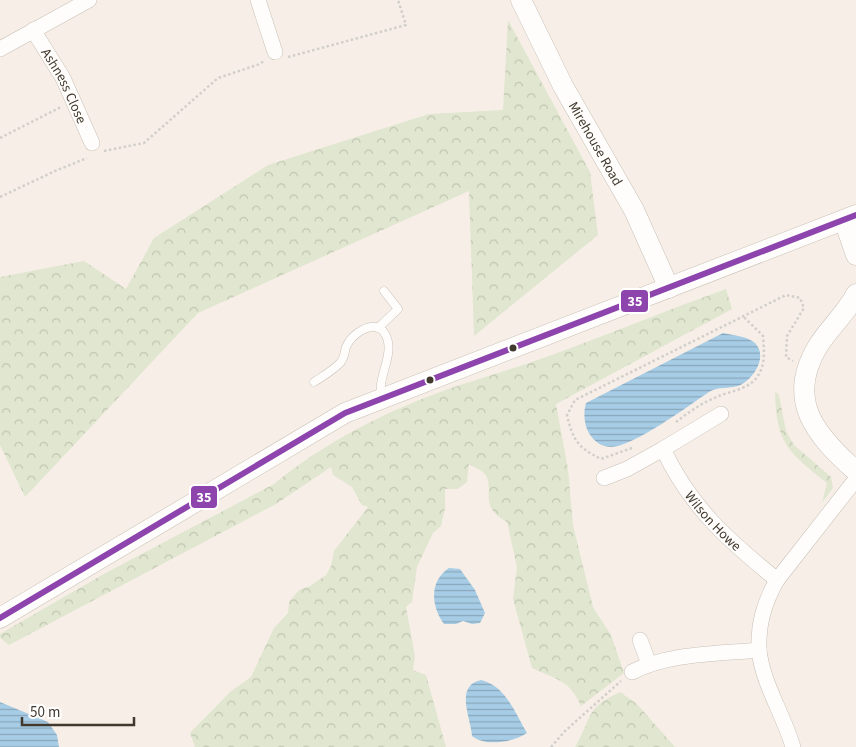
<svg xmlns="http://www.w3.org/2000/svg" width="856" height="747" font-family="'Source Sans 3',sans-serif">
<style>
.forest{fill:url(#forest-crowns)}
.water{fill:url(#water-rules)}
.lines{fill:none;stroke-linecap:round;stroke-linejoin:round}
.lane-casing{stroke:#c8c0b7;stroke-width:9}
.street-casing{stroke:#c8c0b7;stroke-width:16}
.secondary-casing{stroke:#c8c0b7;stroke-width:21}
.path{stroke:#d2cfcb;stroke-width:2.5;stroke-dasharray:2.5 2.5;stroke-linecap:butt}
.lane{stroke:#fefdfb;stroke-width:8}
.street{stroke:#fefdfb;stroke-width:15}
.secondary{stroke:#fefdfb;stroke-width:20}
.bus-1-casing{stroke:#fff;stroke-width:10}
.bus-1{stroke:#8e44ad;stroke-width:6}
.bus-dot{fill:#42392e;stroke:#fff;stroke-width:2}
.labels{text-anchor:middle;stroke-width:4;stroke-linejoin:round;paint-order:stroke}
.street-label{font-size:14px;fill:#42392e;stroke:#fff}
.line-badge{stroke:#fff;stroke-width:2}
.badge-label{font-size:14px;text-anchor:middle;font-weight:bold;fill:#fff}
</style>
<defs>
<pattern id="forest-crowns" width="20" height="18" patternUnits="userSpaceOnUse" patternTransform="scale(1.25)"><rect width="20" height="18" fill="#e0e6cf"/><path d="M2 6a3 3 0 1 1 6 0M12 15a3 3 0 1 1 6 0" fill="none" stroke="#c1c6b2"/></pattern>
<pattern id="water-rules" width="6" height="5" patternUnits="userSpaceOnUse" patternTransform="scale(1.25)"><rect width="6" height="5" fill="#a7cde6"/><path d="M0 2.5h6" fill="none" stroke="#8aa7bb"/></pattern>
</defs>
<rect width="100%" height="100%" fill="#f7efe7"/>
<g class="forest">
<polygon points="508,20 590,172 598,235 474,336 469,191 198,313 25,497 0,445 0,277 84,261 126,289 154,238 268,165 429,114 503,110"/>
<path d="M726,289l6,20 -176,95 12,65 5,56 20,82 18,28 13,38 -43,33c-12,-27 -24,-26 -49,-38l-19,-69 4,-32 -10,-45c-32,-17 -9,-35 -24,-50 -4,-3 -10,-5 -14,-8l-2,18 -9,7h-13v19l-4,18 -8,7 -16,34 -5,35 -6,5 9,49 -2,14 13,5 20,72h-251l-5,-14 40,-41 21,-15 23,-49 14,-15 1,-11 10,-12 11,-4 16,-11 5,-9 3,-15 34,-44 -6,-2 -10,-18 -19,-12 -2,-8 -55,37 -267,141 -9,-7v-4l102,-59 172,-91c52,-43 116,-75 180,-97 24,-8 48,-15 72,-23 67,-23 133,-51 200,-75z"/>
<path d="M775,391l4,4 7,36 8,14 37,32 2,11 -11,15 5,-20c-39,-31 -51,-40 -52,-92z"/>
<path d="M620,692l17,12 38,43h-100c19,-31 8,-37 45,-55z"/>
</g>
<g class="water">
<path d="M723,333c9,2 24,3 32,10 14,14 -3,38 -17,43 -9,3 -20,0 -29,6 -21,14 -77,56 -99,55 -9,-1 -15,-5 -19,-11 -7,-9 -8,-23 -5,-33z"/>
<path d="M449,568l11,1 15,21 10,23 -5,10 -8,1 -9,-3 -7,3h-12c-13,-18 -15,-43 5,-56z"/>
<path d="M481,680c25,6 34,33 46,53 -13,9 -42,14 -55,3 -1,-18 -18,-50 9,-56z"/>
<polygon points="0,702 48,722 57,735 59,747 0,747"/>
</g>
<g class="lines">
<g class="lane-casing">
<g id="lane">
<polyline points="378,328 398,309 384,291"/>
<path d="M314,382c9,-6 18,-11 25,-18 6,-5 5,-11 7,-17 5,-12 26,-28 37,-16 16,20 -8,46 -1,67"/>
</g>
</g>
<g class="street-casing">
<g id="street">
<polyline points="258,0 275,52"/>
<path id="s1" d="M33,30l30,48 29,65"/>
<polyline points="0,49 89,0"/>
<polyline points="663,449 721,414"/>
<path id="s2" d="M604,478l23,-9 36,-20c28,59 65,91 114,131"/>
<polyline points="640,640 649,664"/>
<path d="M759,650c4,35 24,63 34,97"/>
<path d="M632,672c38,-19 84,-18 127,-22 -1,-26 5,-47 18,-70l79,-101"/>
</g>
</g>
<g class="secondary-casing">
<g id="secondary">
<path id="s3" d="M521,0l42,86 71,124 35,78"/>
<polyline points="844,220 856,255"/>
<path d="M856,294c-10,20 -27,34 -38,52 -33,54 -2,90 38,125"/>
<polyline points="0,618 345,413 856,215"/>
</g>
</g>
<g class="path">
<polyline points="288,57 406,25 398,0"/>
<polyline points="0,138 61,107"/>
<polyline points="104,151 144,143 218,78 260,64 265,60"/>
<polyline points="0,197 55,171 87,158"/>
<path d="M676,422c13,-10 27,-20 43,-26 12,-5 30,-7 38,-19 9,-12 7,-27 6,-41l-19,-19"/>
<path d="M632,448l-31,11c-24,-12 -28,-19 -34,-44l8,-15 211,-105 14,3 4,10 -17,28 -1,21 7,4"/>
<polyline points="551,747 565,731 621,681"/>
</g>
<use href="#lane" class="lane"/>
<use href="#street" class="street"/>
<use href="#secondary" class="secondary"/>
<g class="bus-1-casing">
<polyline id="bus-1" points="0,618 345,413 856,215"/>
</g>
<use href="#bus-1" class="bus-1"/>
</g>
<g class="bus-dot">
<circle cx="513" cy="348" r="4.5"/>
<circle cx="430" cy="380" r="4.5"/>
</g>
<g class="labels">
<g class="street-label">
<text dy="5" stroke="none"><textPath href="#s1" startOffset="64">Ashness Close</textPath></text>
<text dy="5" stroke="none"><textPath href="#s3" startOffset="162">Mirehouse Road</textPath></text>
<text dy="5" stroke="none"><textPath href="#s2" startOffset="154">Wilson Howe</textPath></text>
</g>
</g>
<g class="line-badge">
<rect x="620" y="289" width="29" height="24" rx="5" fill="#8e44ad"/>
<rect x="190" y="485" width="28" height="24" rx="5" fill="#8e44ad"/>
</g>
<g class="badge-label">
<text x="635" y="306">35</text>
<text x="204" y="502">35</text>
</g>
<path d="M22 717v8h112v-8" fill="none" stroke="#42392e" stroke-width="2.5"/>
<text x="30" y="717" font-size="15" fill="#42392e" stroke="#ffffff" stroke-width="4" paint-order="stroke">50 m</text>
</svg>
